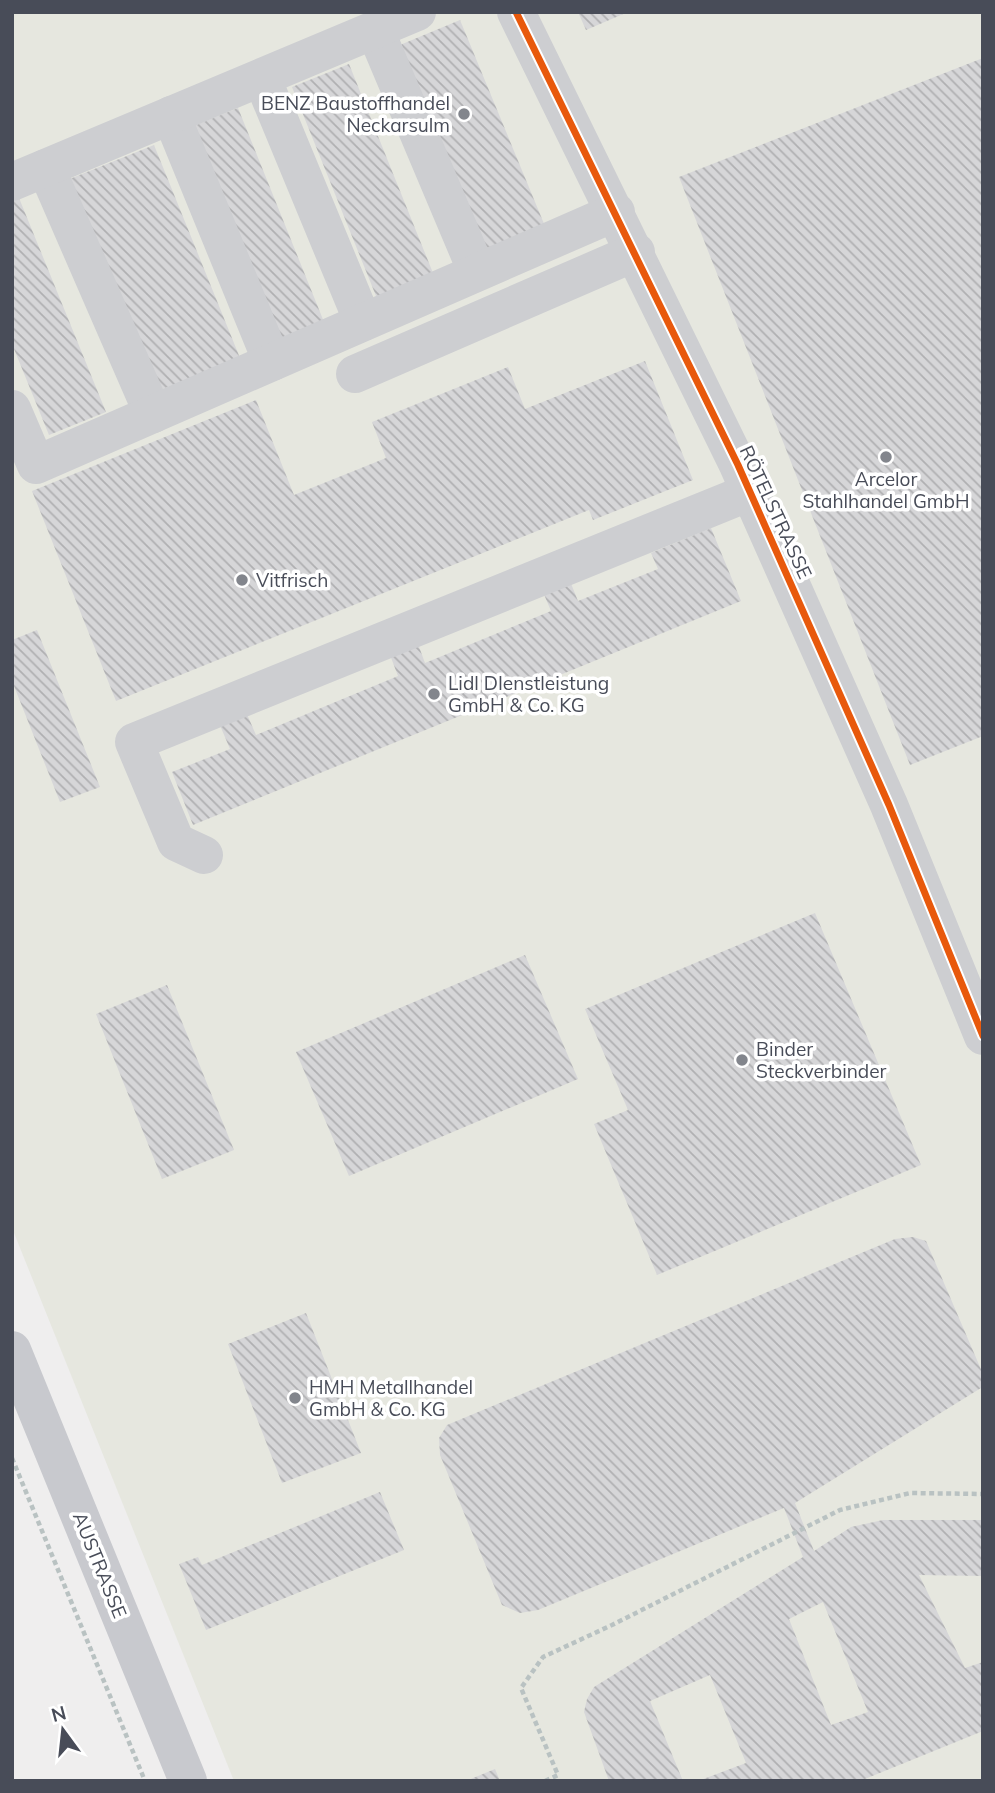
<svg xmlns="http://www.w3.org/2000/svg" width="995" height="1793" font-family="Mulish,sans-serif">
<style>
.commercial{fill:#e6e7df}
.building{fill:url(#building-back-hatch);fill-rule:evenodd}
.lines{fill:none;stroke-linecap:round;stroke-linejoin:round}
.path{stroke:#b9c2c2;stroke-width:4.5;stroke-dasharray:5 3.5;stroke-linecap:butt}
.minor{stroke:#cdced1;stroke-width:38}
.major{stroke:#c8c9ce;stroke-width:38}
.cycleway-casing{stroke:#fff;stroke-width:11}
.cycleway{stroke:#e8590c;stroke-width:7}
.poi-dot{fill:#82858c;stroke:#fff;stroke-width:2.5}
.labels{text-anchor:middle;stroke-width:7;stroke-linejoin:round;paint-order:stroke}
.poi-label{font-size:19px;fill:#484c58;stroke:#fff;text-anchor:start}
.street-label{font-size:19px;fill:#484c58;stroke:#fff}
</style>
<defs>
<pattern id="building-back-hatch" width="6" height="6" patternUnits="userSpaceOnUse" patternTransform="scale(1.75)"><rect width="6" height="6" fill="#d6d6d8"/><path d="M-1 5l2 2M0 0l6 6M5-1l2 2" fill="none" stroke="#b0b0b2"/></pattern>
</defs>
<rect width="100%" height="100%" fill="#efeeee"/>
<polygon class="commercial" points="12,12 983,12 983,1781 234,1781 12,1228"/>
<g class="building">
<polygon points="578,12 628,12 586,30"/>
<polygon points="460,20 547,231 477,260 400,45"/>
<polygon points="983,58 983,736 910,765 679,177"/>
<polygon points="349,64 435,278 378,301 292,87"/>
<polygon points="238,108 324,322 268,345 181,131"/>
<polygon points="154,145 240,358 153,393 67,180"/>
<polygon points="19,198 106,412 49,435 12,344 12,200"/>
<polygon points="645,361 693,480 593,520 589,510 116,701 32,491 256,400 294,495 386,458 372,422 508,367 525,409"/>
<polygon points="711,528 741,601 193,825 172,772 230,749 219,723 246,712 256,735 398,676 390,655 418,644 425,663 551,611 543,592 570,581 578,601 658,569 651,553"/>
<polygon points="37,630 100,787 60,802 12,681 12,640"/>
<polygon points="815,913 921,1165 657,1275 594,1124 628,1110 585,1009"/>
<polygon points="525,955 578,1079 349,1176 296,1052"/>
<polygon points="167,985 234,1150 162,1179 96,1014"/>
<path d="M913,1237l13,4 57,133 -2,14 -186,115 19,48 37,-24 32,-7h100v56l-64,-1 46,93 18,-6v69l-123,50h-162l48,-18 -36,-88 -60,26 33,80h-74l-25,-69 3,-13 7,-12 209,-130 -19,-49 -246,102 -18,3 -18,-8 -62,-150 -1,-17 8,-13 448,-186zM823,1602l45,110 -37,13 -42,-106z"/>
<polygon points="306,1313 361,1453 282,1483 228,1344"/>
<polygon points="380,1492 404,1550 206,1630 179,1564 198,1557 202,1565"/>
<polygon points="495,1769 500,1781 466,1781"/>
</g>
<g class="lines">
<g class="path">
<polyline points="12,1458 145,1781"/>
<polyline points="545,1781 558,1775 521,1688 543,1657 612,1625 840,1510 910,1493 983,1494"/>
</g>
<g class="minor">
<polyline points="516,12 738,465 889,805 983,1036"/>
<polyline points="375,30 477,272"/>
<polyline points="262,78 363,322"/>
<polyline points="171,115 272,362"/>
<polyline points="46,168 153,414"/>
<polyline points="12,182 417,12"/>
<polyline points="355,374 636,252"/>
<polyline points="12,409 36,465 616,212"/>
<polyline points="204,855 176,842 134,742 750,492"/>
</g>
<polyline class="major" points="12,1350 188,1781"/>
<g class="cycleway-casing">
<polyline id="cycleway" points="516,12 738,465 889,805 983,1036"/>
</g>
<use href="#cycleway" class="cycleway"/>
</g>
<g class="poi-dot">
<circle cx="464" cy="114" r="7"/>
<circle cx="886" cy="457" r="7"/>
<circle cx="242" cy="580" r="7"/>
<circle cx="434" cy="694" r="7"/>
<circle cx="742" cy="1060" r="7"/>
<circle cx="295" cy="1398" r="7"/>
</g>
<g class="labels">
<g class="poi-label">
<text x="450" y="110" text-anchor="end">BENZ Baustoffhandel<tspan x="450" dy="22">Neckarsulm</tspan></text>
<text x="886" y="486" text-anchor="middle">Arcelor<tspan x="886" dy="22">Stahlhandel GmbH</tspan></text>
<text x="256" y="587">Vitfrisch</text>
<text x="448" y="690">Lidl DIenstleistung<tspan x="448" dy="22">GmbH &amp; Co. KG</tspan></text>
<text x="756" y="1056">Binder<tspan x="756" dy="22">Steckverbinder</tspan></text>
<text x="309" y="1394">HMH Metallhandel<tspan x="309" dy="22">GmbH &amp; Co. KG</tspan></text>
</g>
<g class="street-label">
<text transform="translate(776 512) rotate(65)" y="7">RÖTELSTRASSE</text>
<text transform="translate(100 1565) rotate(68)" y="7">AUSTRASSE</text>
</g>
</g>
<rect width="995" height="1793" fill="none" stroke="#484c58" stroke-width="28"/>
<g transform="translate(63 1730) rotate(345)" stroke="#ffffff" stroke-width="5" paint-order="stroke">
<path d="M0-5L12 26L0 18L-12 26Z" fill="#484c58"/>
<text y="-10" font-size="19" font-weight="bold" text-anchor="middle" fill="#484c58">N</text>
</g>
</svg>
